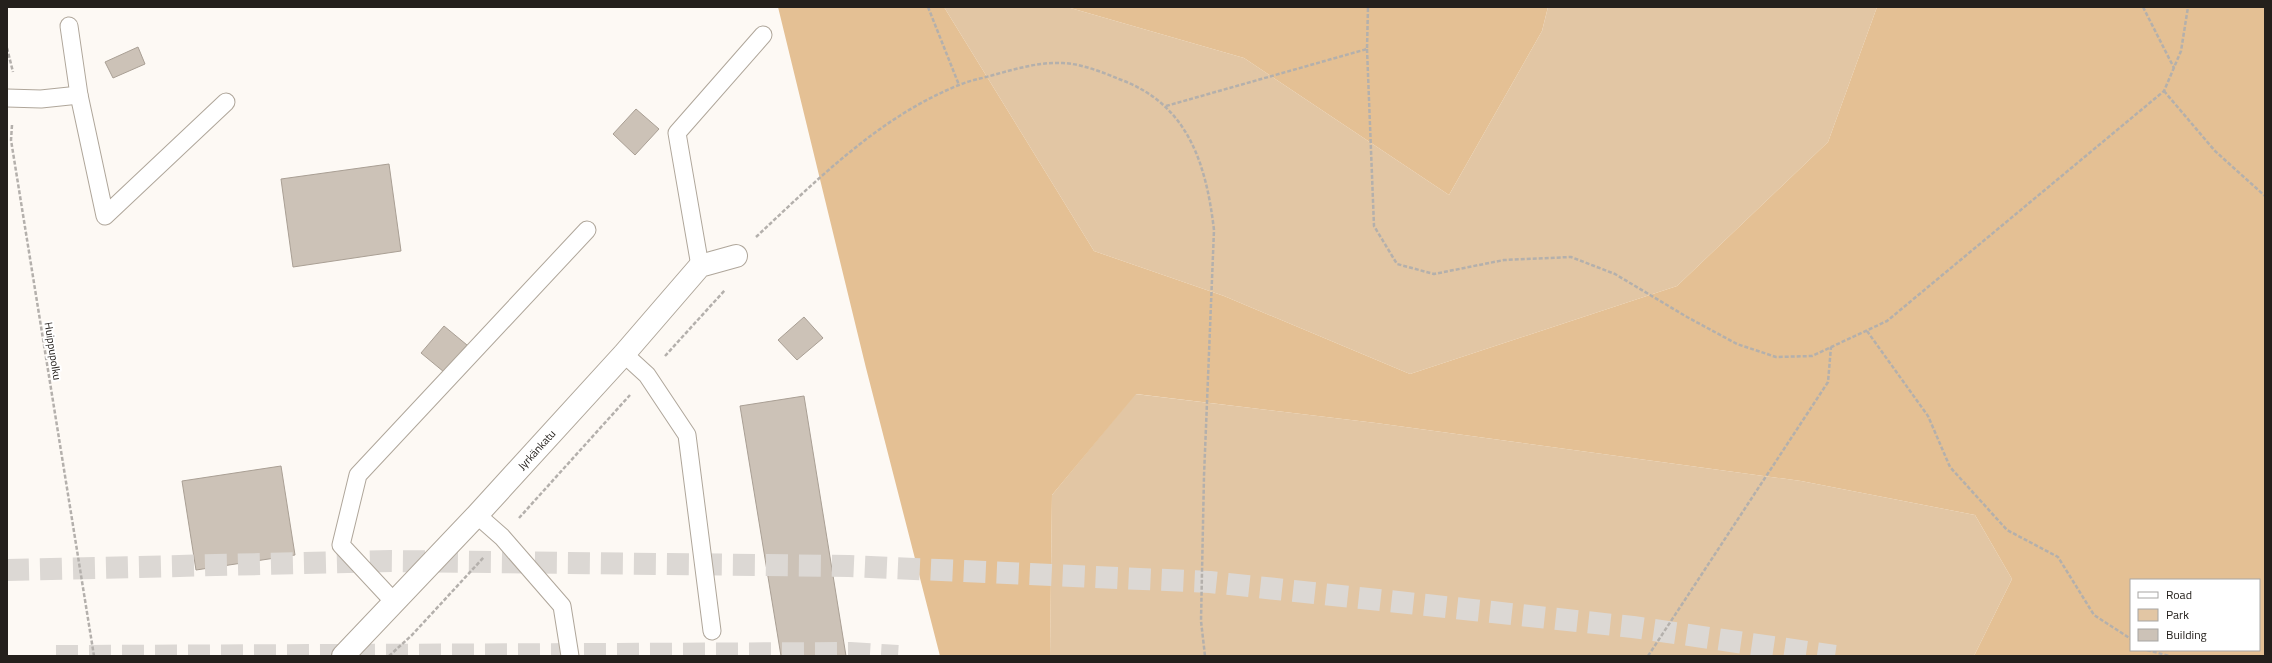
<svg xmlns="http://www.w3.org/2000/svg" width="2272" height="663" font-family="'Titillium Web',sans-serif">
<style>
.green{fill:#e2c6a4}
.forest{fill:#e4c094;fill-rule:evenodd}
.building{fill:#ccc2b7;stroke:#a99f94}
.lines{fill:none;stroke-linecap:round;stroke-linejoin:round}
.highway-tunnel{stroke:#dcd8d4;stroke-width:22;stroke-dasharray:22 11;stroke-linecap:butt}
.lane-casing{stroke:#afa69a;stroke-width:19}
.street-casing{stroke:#afa69a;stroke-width:24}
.path{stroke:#b4b0ac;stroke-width:2.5;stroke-dasharray:4 2;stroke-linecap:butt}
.lane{stroke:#fff;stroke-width:17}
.street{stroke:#fff;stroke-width:22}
.labels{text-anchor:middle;stroke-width:4;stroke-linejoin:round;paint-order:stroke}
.street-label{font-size:11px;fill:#24201c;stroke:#fff}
</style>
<rect width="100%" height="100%" fill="#fdf9f4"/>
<g class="green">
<polygon points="944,7 1067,7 1244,58 1449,195 1542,31 1548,7 1877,7 1828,142 1677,286 1410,374 1224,296 1094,251"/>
<polygon points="1135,394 1376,423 1801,481 1975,515 2012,579 1974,656 1050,656 1052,495"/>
</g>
<g class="forest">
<path d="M778,7h166l150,244 130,45 186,78 267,-88 151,-144 49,-135h388v649h-291l38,-77 -37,-64 -174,-34 -425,-58 -240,-29 -84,101 -2,161h-110l-74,-288zM2131,580h128v70h-128z"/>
<polygon points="1067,7 1548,7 1542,31 1449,195 1244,58"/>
</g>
<g class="building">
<polygon points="138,47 145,64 113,78 105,62"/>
<polygon points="636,109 659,129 635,155 613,134"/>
<polygon points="389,164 401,251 293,267 281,179"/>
<polygon points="804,317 823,338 797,360 778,340"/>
<polygon points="444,326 467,345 444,372 421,353"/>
<polygon points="804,396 846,656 781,656 740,406"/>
<polygon points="281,466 295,555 196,570 182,481"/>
</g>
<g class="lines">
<g class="highway-tunnel">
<polyline points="7,570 391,561 849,566 1210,582 1633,627 1835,656"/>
<polyline points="56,656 850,653 898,656"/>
</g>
<g class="lane-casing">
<g id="lane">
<polyline points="69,26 79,95 105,216 226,102"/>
<polyline points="7,98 41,99 79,95"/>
<polyline points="700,266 677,133 763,35"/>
<polyline points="624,354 647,375 687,435 712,631"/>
<polyline points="477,515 502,537 562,606 570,656"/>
<polyline points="395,603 341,545 358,475 587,230"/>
</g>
</g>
<g class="street-casing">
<g id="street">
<path id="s1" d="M343,656l134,-141 147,-161 76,-88 36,-10"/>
</g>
</g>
<g class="path">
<polyline points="928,7 959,85"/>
<polyline points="2143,7 2174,68"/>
<polyline points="7,48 13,72"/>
<polyline points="1367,49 1374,226 1397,264 1434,274 1504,260 1571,257 1615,274 1687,317 1737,344 1776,357 1812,356 1887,321 2164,91 2181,51 2188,7"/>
<polyline points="2164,91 2215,151 2265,196"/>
<polyline points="1166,106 1367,49 1368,7"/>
<polyline points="12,125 11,140 94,656"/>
<path d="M756,237c61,-57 123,-120 203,-152 12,-5 25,-7 38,-11 22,-6 43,-12 66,-11 19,1 39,9 56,16 69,25 87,84 95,151l-10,246 -3,145 4,35"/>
<polyline points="1867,331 1928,416 1950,467 2007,530 2058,557 2094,615 2131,639"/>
<polyline points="665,356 725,290"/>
<polyline points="519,518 630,395"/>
<polyline points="2147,650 2169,656"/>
<polyline points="389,656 412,635 484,557"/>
<polyline points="1648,656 1828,382 1831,347"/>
</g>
<use href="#lane" class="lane"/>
<use href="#street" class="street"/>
</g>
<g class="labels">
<g class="street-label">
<text transform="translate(53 351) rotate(81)" y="4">Huippupolku</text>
<text dy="4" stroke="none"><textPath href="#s1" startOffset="283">Jyrkänkatu</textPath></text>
</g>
</g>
<rect width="2272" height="663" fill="none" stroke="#24201c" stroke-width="16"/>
<rect x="2130" y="579" width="130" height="72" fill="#ffffff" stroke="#a7a6a4"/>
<rect x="2138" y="592" width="20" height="6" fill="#ffffff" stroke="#a7a6a4"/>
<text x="2166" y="599" font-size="12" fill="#24201c">Road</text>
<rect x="2138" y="609" width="20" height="12" fill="#e2c6a4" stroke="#a7a6a4"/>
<text x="2166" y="619" font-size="12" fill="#24201c">Park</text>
<rect x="2138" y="629" width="20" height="12" fill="#ccc2b7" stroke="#a7a6a4"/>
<text x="2166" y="639" font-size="12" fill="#24201c">Building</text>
</svg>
